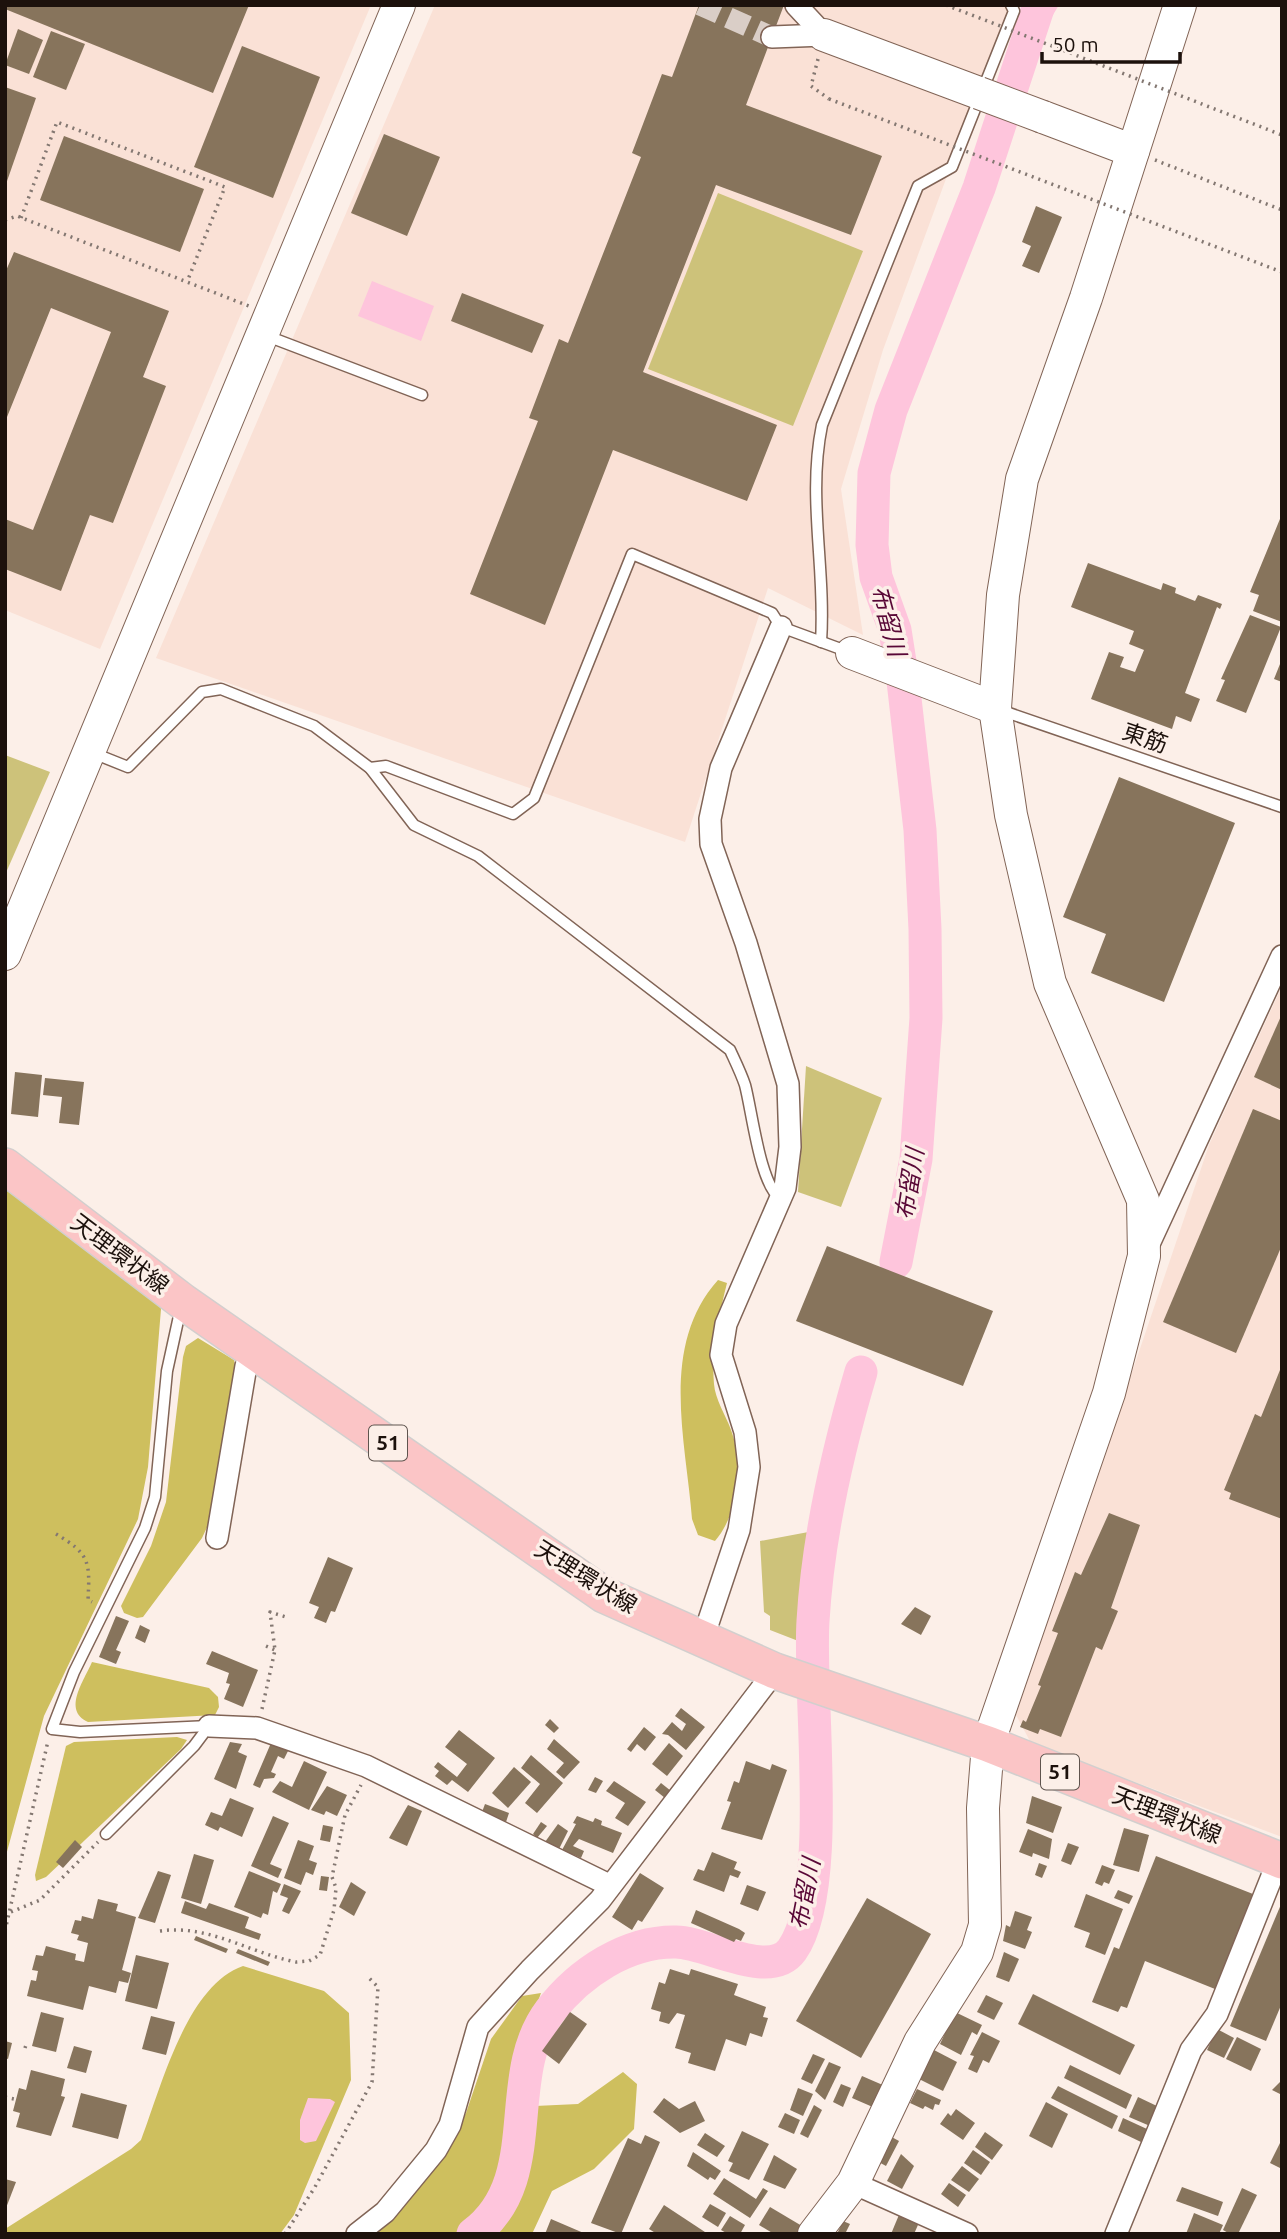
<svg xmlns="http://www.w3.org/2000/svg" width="1287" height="2239" font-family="Ubuntu,'Noto Sans JP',sans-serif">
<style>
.built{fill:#fae1d6}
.green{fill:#cdc27a}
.forest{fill:#cebf5e}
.water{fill:#fec5dc}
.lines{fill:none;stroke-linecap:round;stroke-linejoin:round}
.stream{stroke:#fec5dc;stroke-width:5}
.river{stroke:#fec5dc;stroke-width:33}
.building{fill:#87745c}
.street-tunnel{stroke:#dacec7;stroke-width:21;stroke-dasharray:21 10;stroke-linecap:butt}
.lane-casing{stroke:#816456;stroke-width:13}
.street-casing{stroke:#816456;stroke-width:24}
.secondary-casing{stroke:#816456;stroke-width:34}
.primary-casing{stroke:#d2cfce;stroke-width:38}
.path{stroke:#837771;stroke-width:3.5;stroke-dasharray:2 5;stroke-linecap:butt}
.lane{stroke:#fff;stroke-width:10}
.street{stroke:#fff;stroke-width:21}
.secondary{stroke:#fff;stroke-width:32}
.primary{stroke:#fbc5c6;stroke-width:35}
.secondary-bridge-casing{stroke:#816456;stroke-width:34;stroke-linecap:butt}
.path-bridge{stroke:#837771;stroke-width:3.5;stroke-dasharray:2 5;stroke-linecap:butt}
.secondary-bridge{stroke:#fff;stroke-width:32}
.labels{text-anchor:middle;stroke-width:7;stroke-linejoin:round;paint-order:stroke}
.shield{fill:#fcefe8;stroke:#5f544e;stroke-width:2}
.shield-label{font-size:21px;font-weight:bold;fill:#1c110c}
.street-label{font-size:23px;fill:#1c110c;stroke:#fcefe8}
.water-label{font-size:24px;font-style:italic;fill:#590837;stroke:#fcefe8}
</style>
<rect width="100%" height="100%" fill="#fcefe8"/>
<g class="built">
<polygon points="5,5 371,5 100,649 5,610"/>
<polygon points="435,5 1010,5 883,350 841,489 863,635 768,588 685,842 156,658"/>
<polygon points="1282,986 1282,1837 1031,1743 1016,1715 1209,1145"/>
</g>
<g class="green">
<polygon points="718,193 863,251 793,426 648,369"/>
<polygon points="5,755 50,772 5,875"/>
<polygon points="806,1066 882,1098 841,1207 798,1192"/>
<polygon points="819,1530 806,1644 770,1630 770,1616 764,1612 760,1541"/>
</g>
<g class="forest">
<polygon points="5,1183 157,1292 161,1309 148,1467 138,1519 44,1716 5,1859"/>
<path d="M718,1280l9,3c-8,32 -16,68 -13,101 1,15 12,32 17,46 13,34 8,83 -16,111l-17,-6 -6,-16c-6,-79 -33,-173 26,-239z"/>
<polygon points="198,1338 234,1360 236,1371 210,1521 202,1538 143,1617 137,1618 124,1613 121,1606 151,1546 166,1502 183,1357 186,1346"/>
<path d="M92,1662l117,26 9,9 1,10 -4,8 -127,7c-26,-12 -4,-41 4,-60z"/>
<polygon points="177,1737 187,1740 181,1749 46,1877 36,1881 35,1875 66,1746 74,1742"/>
<path d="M243,1966l81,25 25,22 2,67 -57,135 -14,19h-275v-5l126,-80 10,-9c20,-52 45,-154 102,-174z"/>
<polygon points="541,1993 508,2086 535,2106 578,2104 623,2072 637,2084 634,2129 594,2169 552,2191 532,2234 374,2234 441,2159 466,2113 491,2039 522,1996"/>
</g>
<g class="water">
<polygon points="372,281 434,306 421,341 358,316"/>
<polygon points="308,2098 330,2099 335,2102 316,2141 305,2143 300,2140 300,2120"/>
</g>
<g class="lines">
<polyline class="stream" points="1018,69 1056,5"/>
<g class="river">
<polyline points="896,1262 916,1159 926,1018 925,929 920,830 903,681 895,630 876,577 872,545 874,473 891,410 979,188 1039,5"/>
<path d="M473,2234c73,-54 27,-157 77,-223 29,-38 77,-70 126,-69 30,0 94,39 116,8 42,-60 16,-252 21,-329 5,-85 24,-168 48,-249"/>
</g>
</g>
<g class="building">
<polygon points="5,5 249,5 213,93 5,9"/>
<polygon points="699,5 784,5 746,105 882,156 851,235 716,185 643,372 777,425 747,501 613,450 545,625 470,594 538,421 529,418 559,339 568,343 641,157 632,153 662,74 672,77"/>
<polygon points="18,29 43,40 29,74 5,65"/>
<polygon points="51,31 85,44 66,90 33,77"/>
<polygon points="242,46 320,77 273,198 194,167"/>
<polygon points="5,87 36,98 6,184 5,184"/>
<polygon points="384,134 440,157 407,236 351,213"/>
<polygon points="64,136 204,189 180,252 40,200"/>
<polygon points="1036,206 1062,217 1039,273 1022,266 1031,246 1022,242"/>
<polygon points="14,252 169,311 143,377 166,386 113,523 90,515 61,591 5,569 5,519 33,530 111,332 51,308 5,422 5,273"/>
<polygon points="462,293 544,325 532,353 451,321"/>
<polygon points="1282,514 1282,622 1253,611 1259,595 1250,592"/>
<polygon points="1088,563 1161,590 1163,583 1176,588 1175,593 1195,601 1198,595 1222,604 1220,609 1217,607 1185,693 1200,699 1191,722 1176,716 1172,729 1091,699 1109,652 1124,657 1120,667 1135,672 1144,650 1129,644 1134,631 1071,607"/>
<polygon points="1250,615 1281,627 1246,713 1216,701 1225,680 1221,679"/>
<polygon points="1282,659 1282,682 1274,679"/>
<polygon points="1119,777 1235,823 1164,1002 1091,973 1106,934 1063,917"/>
<polygon points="1282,1014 1282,1090 1254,1077"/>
<polygon points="15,1072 42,1075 38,1117 11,1114"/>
<polygon points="45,1078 84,1082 79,1125 59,1123 62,1097 43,1095"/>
<polygon points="1253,1109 1282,1121 1282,1245 1236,1353 1163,1322"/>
<polygon points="827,1246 993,1311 963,1386 796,1321"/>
<polygon points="1282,1365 1282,1519 1229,1499 1231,1493 1224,1490 1255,1414 1261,1417"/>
<polygon points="1109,1513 1140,1525 1111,1608 1118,1611 1102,1650 1096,1647 1061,1737 1040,1729 1038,1734 1020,1727 1023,1720 1026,1722 1041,1686 1038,1685 1058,1633 1052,1631 1075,1572 1081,1575"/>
<polygon points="328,1557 353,1568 335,1612 331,1611 326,1623 314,1618 319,1607 309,1603"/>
<polygon points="915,1607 931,1616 921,1635 901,1624"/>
<polygon points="116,1616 129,1621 116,1650 121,1652 116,1664 99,1657"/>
<polygon points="140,1625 150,1630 145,1643 135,1638"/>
<polygon points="212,1651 258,1670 243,1707 224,1699 230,1684 226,1683 229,1673 206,1664"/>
<polygon points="681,1708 705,1727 686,1750 668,1735 662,1734 672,1722 682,1731 686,1724 675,1716"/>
<polygon points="550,1719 559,1728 554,1733 545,1725"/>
<polygon points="644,1727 656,1737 645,1751 637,1744 631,1752 627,1749"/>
<polygon points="459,1730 495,1758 468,1792 452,1780 447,1785 435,1776 439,1771 434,1767 438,1762 457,1777 467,1764 445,1747"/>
<polygon points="554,1739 580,1762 564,1779 556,1772 564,1763 547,1749"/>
<polygon points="230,1742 242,1744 238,1752 247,1756 236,1789 214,1779"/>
<polygon points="271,1743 288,1751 284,1759 278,1756 271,1772 276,1774 274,1778 264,1779 260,1788 253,1785"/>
<polygon points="669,1743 683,1756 667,1776 652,1764"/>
<polygon points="531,1755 563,1783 537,1813 525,1803 540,1784 521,1768"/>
<polygon points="304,1761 327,1772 309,1810 272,1792 280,1781 292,1787"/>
<polygon points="746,1761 770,1770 772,1764 787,1770 762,1840 721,1829 731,1802 727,1801 734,1781 739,1783"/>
<polygon points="514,1767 531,1782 508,1808 492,1793"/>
<polygon points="595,1777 603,1781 596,1793 588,1790"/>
<polygon points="614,1781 646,1802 628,1826 615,1818 625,1803 606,1791"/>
<polygon points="661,1783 671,1791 665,1798 655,1790"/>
<polygon points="327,1786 347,1795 337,1816 326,1811 324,1815 311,1810"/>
<polygon points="1032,1796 1062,1807 1053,1833 1026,1823"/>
<polygon points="230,1798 254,1808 242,1837 220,1827 218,1831 205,1825 211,1812 222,1816"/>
<polygon points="485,1804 509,1813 506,1822 482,1812"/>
<polygon points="408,1805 422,1811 407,1846 389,1838"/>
<polygon points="273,1816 289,1823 270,1864 282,1869 278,1878 251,1866"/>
<polygon points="577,1816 593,1822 595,1818 602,1821 601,1825 622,1833 613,1853 579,1839 573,1846 584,1851 581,1858 562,1850 576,1824 573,1823"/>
<polygon points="541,1822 547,1826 537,1838 533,1834"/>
<polygon points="558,1824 568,1831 558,1851 545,1842"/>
<polygon points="323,1825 333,1827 330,1842 320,1840"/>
<polygon points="1124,1828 1149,1835 1139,1872 1113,1865"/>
<polygon points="1028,1829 1052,1839 1049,1859 1033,1853 1032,1857 1019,1852"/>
<polygon points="75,1840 82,1847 63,1868 56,1862"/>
<polygon points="298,1840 314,1846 309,1860 317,1863 313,1875 306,1872 301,1885 284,1878"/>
<polygon points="1068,1843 1079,1847 1071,1865 1061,1861"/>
<polygon points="712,1852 737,1862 734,1869 741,1872 738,1878 730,1875 724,1892 693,1880 698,1869 704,1871"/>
<polygon points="194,1854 214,1860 201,1904 181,1898"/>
<polygon points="1156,1856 1253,1894 1215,1989 1145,1961 1127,2008 1121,2006 1118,2012 1092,2002 1114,1947 1119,1949"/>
<polygon points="1039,1863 1047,1866 1042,1878 1035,1875"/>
<polygon points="1102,1865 1115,1870 1109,1884 1104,1882 1102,1886 1095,1883"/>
<polygon points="158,1871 171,1875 155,1923 138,1918"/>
<polygon points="249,1871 281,1884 277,1893 273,1891 268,1915 263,1913 261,1918 234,1907"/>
<polygon points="640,1873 664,1888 642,1922 638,1920 632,1930 612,1917"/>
<polygon points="321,1876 329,1877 327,1891 319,1890"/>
<polygon points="351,1882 366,1892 354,1916 339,1907"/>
<polygon points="284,1884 301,1891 289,1914 282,1911 288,1898 280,1895"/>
<polygon points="747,1885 766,1892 758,1911 740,1904"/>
<polygon points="1118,1890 1133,1896 1129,1904 1114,1898"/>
<polygon points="1086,1894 1123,1909 1105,1955 1085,1947 1090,1933 1074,1927"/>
<polygon points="867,1898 931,1934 861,2058 796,2021"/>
<polygon points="98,1899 118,1904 116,1911 136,1917 122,1970 131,1973 128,1983 119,1981 116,1993 89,1986 83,2010 27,1996 31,1980 36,1981 38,1971 32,1970 36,1955 43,1956 46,1946 76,1954 75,1960 84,1962 88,1943 77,1940 79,1935 71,1933 75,1920 81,1921 82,1916 93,1919"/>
<polygon points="185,1901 206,1909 209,1903 249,1917 245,1928 261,1934 259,1940 181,1913"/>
<polygon points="1282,1902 1282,2003 1266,2041 1230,2026"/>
<polygon points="696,1910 739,1929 745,1933 741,1941 736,1939 734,1942 691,1923"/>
<polygon points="1015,1911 1032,1917 1027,1930 1032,1932 1025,1949 1003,1941 1006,1925 1010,1927"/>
<polygon points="196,1936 228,1949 226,1953 194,1940"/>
<polygon points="238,1949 270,1962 268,1966 236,1953"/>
<polygon points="1004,1952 1019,1959 1009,1982 996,1977"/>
<polygon points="136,1955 169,1963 157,2009 125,2001"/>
<polygon points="670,1969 689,1975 691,1969 738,1984 734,1995 766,2007 763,2017 768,2018 762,2037 750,2033 746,2046 726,2039 715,2071 688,2063 691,2053 675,2048 685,2015 677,2013 669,2024 659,2021 661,2012 651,2009 659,1982 665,1984"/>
<polygon points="1033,1994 1135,2045 1120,2075 1018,2024"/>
<polygon points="986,1995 1003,2003 994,2020 977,2012"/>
<polygon points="41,2012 64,2018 56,2052 32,2046"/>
<polygon points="570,2012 587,2024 559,2064 542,2051"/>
<polygon points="955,2012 982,2025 977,2035 972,2032 961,2055 940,2044"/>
<polygon points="151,2016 175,2022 166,2055 142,2049"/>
<polygon points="1217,2029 1234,2038 1224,2058 1207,2050"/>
<polygon points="982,2032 1000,2041 989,2063 983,2060 977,2073 968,2069 974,2056 970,2055"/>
<polygon points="1237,2037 1261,2049 1251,2071 1226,2059"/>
<polygon points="5,2041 12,2043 8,2059 5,2058"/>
<polygon points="74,2046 92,2051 86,2073 67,2068"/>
<polygon points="934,2050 957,2062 943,2091 919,2079"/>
<polygon points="813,2054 825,2059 812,2084 801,2079"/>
<polygon points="829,2062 841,2067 825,2100 815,2091"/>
<polygon points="1070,2065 1132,2095 1126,2109 1064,2078"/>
<polygon points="31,2070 65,2079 61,2096 65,2097 51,2136 16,2127 20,2113 13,2111 19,2088 26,2090"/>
<polygon points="862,2076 885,2086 875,2108 852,2098"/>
<polygon points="1282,2080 1282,2095 1272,2090"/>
<polygon points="841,2084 851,2088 843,2107 833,2102"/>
<polygon points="1058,2086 1118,2116 1112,2129 1051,2098"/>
<polygon points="798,2088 813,2094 803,2116 790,2110"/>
<polygon points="917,2089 941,2100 939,2105 935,2104 933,2110 925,2106 923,2109 910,2103"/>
<polygon points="81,2093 127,2105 118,2139 72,2127"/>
<polygon points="1138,2097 1159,2107 1150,2126 1129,2117"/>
<polygon points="664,2098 679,2109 695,2101 705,2121 680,2133 653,2112"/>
<polygon points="1046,2102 1068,2114 1052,2148 1029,2136"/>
<polygon points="814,2105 822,2110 808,2138 800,2134"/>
<polygon points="956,2109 975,2123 963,2140 940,2124 948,2113 951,2116"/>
<polygon points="785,2113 800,2120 794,2134 778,2127"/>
<polygon points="1123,2118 1147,2129 1141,2142 1118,2131"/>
<polygon points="742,2131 769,2144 749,2180 729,2171 733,2163 728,2161"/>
<polygon points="985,2132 1003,2145 992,2160 975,2147"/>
<polygon points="705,2133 725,2146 717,2157 697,2145"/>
<polygon points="645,2135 660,2142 621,2234 591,2223 628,2138 641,2144"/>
<polygon points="888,2135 899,2141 886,2166 875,2160"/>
<polygon points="1280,2143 1282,2144 1282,2169 1270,2163"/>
<polygon points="973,2150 990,2162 981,2175 964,2163"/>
<polygon points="693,2152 721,2171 715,2180 710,2177 708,2180 687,2166"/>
<polygon points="901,2154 914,2166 902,2189 887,2181"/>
<polygon points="774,2155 797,2169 785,2189 763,2180"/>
<polygon points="962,2166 979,2179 969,2192 951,2180"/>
<polygon points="724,2178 756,2199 763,2188 768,2191 750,2218 713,2194"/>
<polygon points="5,2179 16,2182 6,2208 5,2208"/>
<polygon points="949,2183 966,2195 958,2207 941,2194"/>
<polygon points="1182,2187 1223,2202 1218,2216 1176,2201"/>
<polygon points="1242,2188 1257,2195 1238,2234 1230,2234 1223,2230"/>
<polygon points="710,2204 726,2213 718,2227 702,2217"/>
<polygon points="664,2205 708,2234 657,2234 649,2229"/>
<polygon points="770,2207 802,2226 797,2234 774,2234 759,2225"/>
<polygon points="901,2210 921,2218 914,2234 891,2234"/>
<polygon points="1194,2213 1223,2225 1219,2234 1186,2234"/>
<polygon points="730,2216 745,2225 740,2234 728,2234 721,2230"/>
<polygon points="551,2219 586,2234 545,2234"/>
<polygon points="843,2221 850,2224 845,2234 837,2234"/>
</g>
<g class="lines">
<polyline class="street-tunnel" points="700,5 772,37"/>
<g class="lane-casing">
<g id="lane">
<polyline points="267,336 422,395"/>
<path d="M821,642c5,-74 -14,-144 1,-217l96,-239 34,-19 62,-156 -3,-6"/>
<polyline points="1000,710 1282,807"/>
<path d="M93,753l35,14 74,-75 19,-3 93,37 56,42 44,57 64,31 252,194c5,11 11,23 15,35 7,26 15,101 36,114"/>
<polyline points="370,768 386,766 513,814 534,798 632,554 772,613 781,627 849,652"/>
<polyline points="181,1307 167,1371 155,1497 145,1528 74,1672 52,1729 80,1732 209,1726"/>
<polyline points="106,1834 194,1746 209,1726"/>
</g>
</g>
<g class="street-casing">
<g id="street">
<polyline points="796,5 824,35"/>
<polyline points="772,37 824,35"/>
<polyline points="1148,1246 1282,956"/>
<polyline points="217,1538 246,1366 255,1350"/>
<polyline points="702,1641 739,1530 749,1467 745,1432 721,1355 726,1324 785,1188 790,1147 788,1084 746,943 711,844 710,819 721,768 781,627"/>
<polyline points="209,1726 257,1728 366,1766 609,1885"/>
<polyline points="853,2183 967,2234"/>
<polyline points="357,2234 385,2212 436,2150 450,2125 478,2027 530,1970 600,1900 775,1671"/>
<polyline points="1116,2234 1191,2050 1217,2014 1279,1859"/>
</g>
</g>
<g class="secondary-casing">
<g id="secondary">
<polyline points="824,35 979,93"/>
<polyline points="1043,117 1133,151"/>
<polyline points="852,653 995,708"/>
<polyline points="5,954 399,5"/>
<polyline points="814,2234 853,2183 920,2042 977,1952 985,1925 983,1808 988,1744 1109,1393 1144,1256 1143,1200 1050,983 1011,815 995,708 1003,595 1022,479 1086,298 1180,5"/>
</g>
</g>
<g class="primary-casing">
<polyline id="primary" points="5,1166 182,1301 604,1595 775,1671 988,1744 1282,1861"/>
</g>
<g class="path">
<polyline points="818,59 811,86 829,99"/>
<polyline points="1155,160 1282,210"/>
<polyline points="21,218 57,122 225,187 187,282"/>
<polyline points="5,220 17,216 249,306"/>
<path d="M56,1534c34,20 34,28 32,66l4,2"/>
<polyline points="266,1646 275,1650"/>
<polyline points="262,1709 275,1650 270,1612 286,1617"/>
<polyline points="11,1912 40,1900 98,1842"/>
<polyline points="5,1931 48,1741"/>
<path d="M160,1931c49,-7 89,22 136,31l13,-1 11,-6 14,-45 2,-22 -4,-11 13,-62 16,-30"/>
<polyline points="25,2048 27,2042"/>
<polyline points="5,2097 14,2099"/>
<polyline points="285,2234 315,2187 372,2082 378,1987 369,1978"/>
</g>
<use href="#lane" class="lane"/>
<use href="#street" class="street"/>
<use href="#secondary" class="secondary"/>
<use href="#primary" class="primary"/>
<g class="secondary-bridge-casing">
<polyline id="secondary-bridge" points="979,93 1043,117"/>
</g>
<g class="path-bridge">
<polyline points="946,5 1282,135"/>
<polyline points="829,99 1282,272"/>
</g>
<use href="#secondary-bridge" class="secondary-bridge"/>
</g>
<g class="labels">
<g class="shield">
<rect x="369" y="1425.5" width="38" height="35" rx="5"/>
<rect x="1041" y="1754.5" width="38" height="35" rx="5"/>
</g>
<g class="shield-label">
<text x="388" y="1450">51</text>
<text x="1060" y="1779">51</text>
</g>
<g class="street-label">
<text transform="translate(1145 738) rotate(19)" y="8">東筋</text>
<text transform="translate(120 1254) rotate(37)" y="8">天理環状線</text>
<text transform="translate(586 1577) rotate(32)" y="8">天理環状線</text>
<text transform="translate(1167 1815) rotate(22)" y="8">天理環状線</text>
</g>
<g class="water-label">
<text transform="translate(888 621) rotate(75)" y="8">布留川</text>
<text transform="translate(910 1184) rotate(-81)" y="8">布留川</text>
<text transform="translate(805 1894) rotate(-79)" y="8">布留川</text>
</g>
</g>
<rect width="1287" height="2239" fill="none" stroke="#1c110c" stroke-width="14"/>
<path d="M1042 52v10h138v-10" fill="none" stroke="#1c110c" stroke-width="3.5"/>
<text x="1052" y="52" font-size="21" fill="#1c110c" stroke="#fcefe8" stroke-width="5" paint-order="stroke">50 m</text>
</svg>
